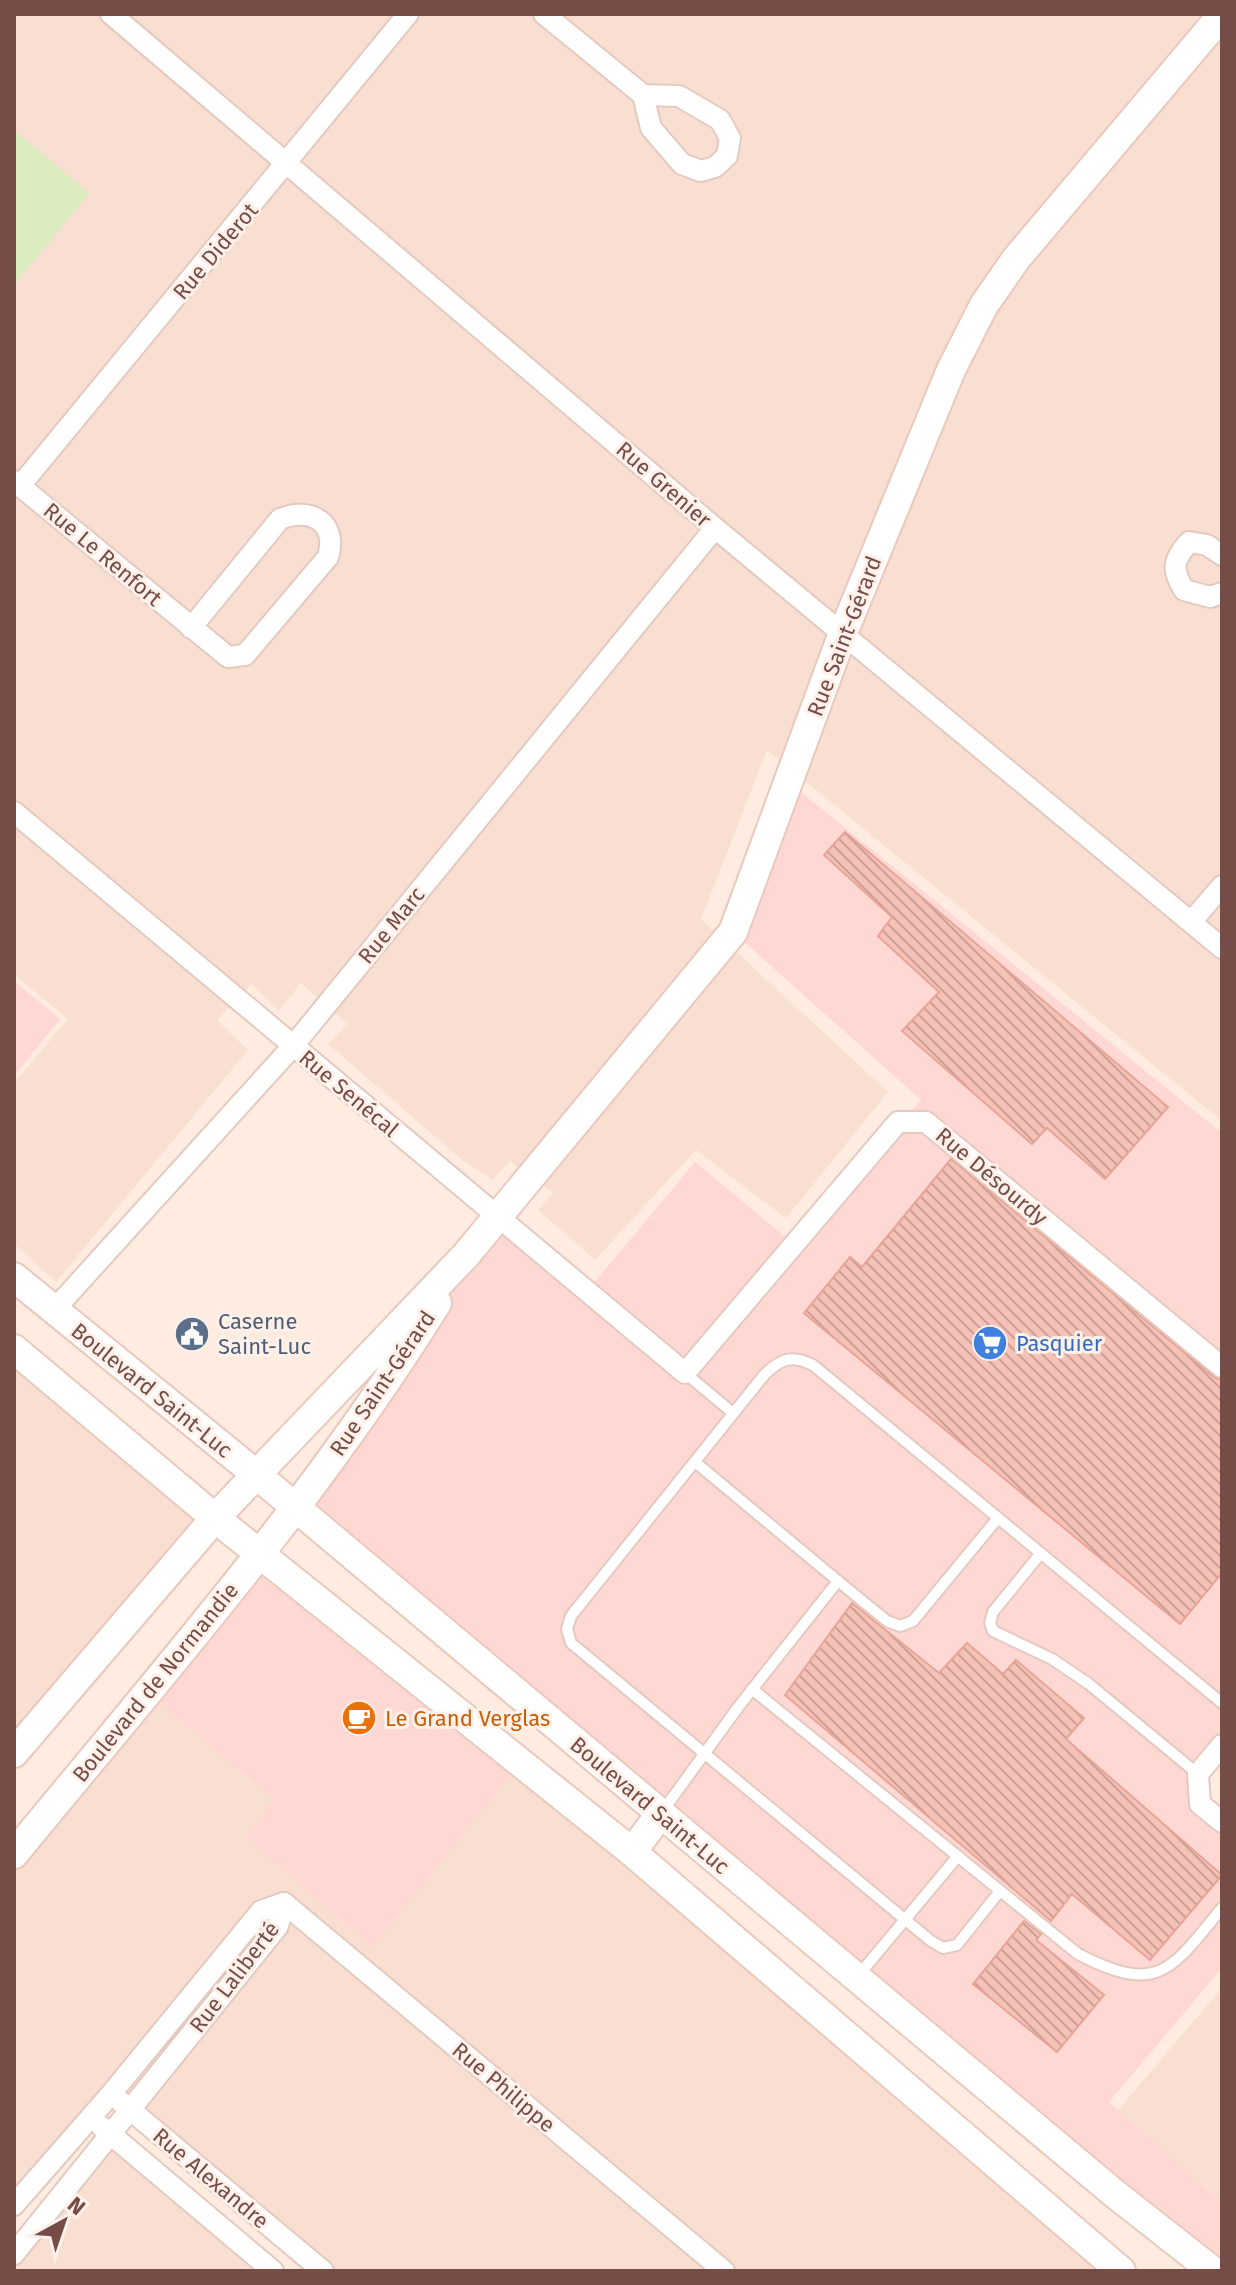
<svg xmlns="http://www.w3.org/2000/svg" width="1236" height="2285" font-family="'Fira Sans',sans-serif">
<style>
.residential{fill:#f8dfd2}
.commercial{fill:#ffd8d4}
.green{fill:#dbecbf}
.building{fill:url(#building-back-hatch);stroke:#e8a496;stroke-width:2}
.lines{fill:none;stroke-linecap:round;stroke-linejoin:round}
.lane-casing{stroke:#e4c9bf;stroke-width:14}
.street-casing{stroke:#e4c9bf;stroke-width:24}
.secondary-casing{stroke:#eac8bc;stroke-width:32}
.lane{stroke:#fff;stroke-width:10}
.street{stroke:#fff;stroke-width:20}
.secondary{stroke:#fff;stroke-width:28}
.labels{text-anchor:middle;stroke-width:6;stroke-linejoin:round;paint-order:stroke}
.street-label{font-size:22px;fill:#764d46;stroke:#fff1e9}
.service-label{font-size:22px;fill:#4e5e75;stroke:#fff1e9;text-anchor:start}
.shop-label{font-size:22px;fill:#366cbe;stroke:#fff1e9;text-anchor:start}
.food-label{font-size:22px;fill:#c56008;stroke:#fff1e9;text-anchor:start}
</style>
<defs>
<pattern id="building-back-hatch" width="6" height="6" patternUnits="userSpaceOnUse" patternTransform="scale(2)"><rect width="6" height="6" fill="#f5c2b7"/><path d="M-1 5l2 2M0 0l6 6M5-1l2 2" fill="none" stroke="#cba097"/></pattern>
</defs>
<rect width="100%" height="100%" fill="#feece1"/>
<g class="residential">
<polygon points="14,14 1222,14 1222,1121 767,750 701,919 888,1092 786,1218 696,1150 595,1260 538,1210 553,1193 510,1161 492,1180 461,1159 328,1044 347,1024 301,983 279,1011 251,984 217,1020 248,1050 56,1282 14,1244 14,1083 68,1019 14,974"/>
<polygon points="14,1352 215,1518 14,1755"/>
<polygon points="147,1692 275,1800 521,1762 1121,2271 323,2271 112,2094 14,2205 14,1854"/>
<polygon points="1222,1988 1222,2223 1107,2123"/>
<polygon points="112,2135 273,2271 14,2271 14,2254"/>
</g>
<g class="commercial">
<polygon points="786,780 1222,1133 1222,1745 1198,1774 1200,1804 1222,1822 1222,1968 1109,2102 1222,2203 1222,2271 294,1508 499,1218 587,1291 695,1162 794,1244 921,1100 733,932"/>
<polygon points="14,981 60,1019 14,1076"/>
<polygon points="261,1552 521,1762 373,1948 246,1837 274,1800 147,1692"/>
</g>
<polygon class="green" points="14,130 89,193 14,285"/>
<g class="building">
<polygon points="845,832 1168,1107 1105,1179 1047,1128 1032,1144 902,1031 939,992 878,936 892,917 824,855"/>
<polygon points="951,1159 1214,1377 1222,1380 1222,1573 1180,1624 804,1313 850,1257 862,1267"/>
<polygon points="852,1603 939,1673 967,1643 1003,1674 1016,1660 1084,1718 1066,1739 1222,1875 1150,1960 1072,1894 1051,1921 785,1695"/>
<polygon points="1024,1921 1041,1934 1036,1940 1104,1995 1057,2052 973,1984"/>
</g>
<g class="lines">
<g class="lane-casing">
<g id="lane">
<polyline points="685,1373 733,1413"/>
<polyline points="1041,1553 993,1612 990,1623 993,1631 1052,1659 1089,1684 1198,1774"/>
<polyline points="838,1581 887,1621 900,1626 913,1621 998,1518"/>
<path d="M752,1689l326,265c81,42 93,16 144,-46"/>
<polyline points="662,1812 739,1706 838,1581 695,1462"/>
<path d="M1000,1891l-43,54 -14,3 -12,-7 -360,-298 -4,-14 4,-13 194,-242c17,-16 27,-19 48,-9l409,338"/>
<polyline points="858,1976 958,1856"/>
</g>
</g>
<g class="street-casing">
<g id="street">
<polyline points="111,14 715,528 1222,948"/>
<polyline points="544,14 643,95 679,96 720,120 730,138 727,156 715,167 701,171 682,164 651,128 643,95"/>
<path d="M14,481l214,176 17,-2 83,-98c10,-34 -17,-51 -48,-38l-89,109"/>
<polyline points="20,486 408,14"/>
<path d="M1222,555l-15,-10 -18,-3c-16,18 -18,27 -5,48l26,7 12,-4"/>
<polyline points="14,812 685,1373 898,1122 926,1122 1222,1367"/>
<polyline points="1191,922 1222,886"/>
<polyline points="54,1310 293,1046 715,528"/>
<polyline points="1222,1745 1198,1774 1200,1804 1222,1822"/>
<polyline points="284,1903 724,2271"/>
<polyline points="121,2102 323,2271"/>
<polyline points="102,2127 273,2271"/>
<polyline points="14,2205 111,2094 261,1911 284,1903 278,1926 14,2254"/>
</g>
</g>
<g class="secondary-casing">
<g id="secondary">
<polyline points="14,1277 257,1475 1115,2194 1213,2271"/>
<polyline points="14,1349 215,1518 632,1852 1121,2271"/>
<polyline points="14,1753 215,1518 466,1255 733,932 843,633 951,370 984,305 1016,259 1222,15"/>
<polyline points="632,1852 661,1813"/>
<path d="M14,1854c146,-178 301,-354 423,-551"/>
</g>
</g>
<use href="#lane" class="lane"/>
<use href="#street" class="street"/>
<use href="#secondary" class="secondary"/>
</g>
<defs>
<g id="civic-disc" transform="scale(1.8)"><circle r="9.5" fill="#5c6f8a" stroke="#fff1e9"/><path d="M-.6-6.5H3V-4.5H.6V-3L4-1V1h2V6H-6V1h2V-1L-.6-3ZM-1.2 2.5V6h2.4V2.5Z" fill="#fff"/></g>
<g id="supermarket-disc" transform="scale(1.8)"><circle r="9.5" fill="#3f7fe0" stroke="#fff1e9"/><path d="M-6-5.5h2.5l.6 2H6L4.5 2H-2.5L-4.4-4H-6ZM-1.5 3.2a1.3 1.3 0 1 0 .1 0ZM3 3.2a1.3 1.3 0 1 0 .1 0Z" fill="#fff"/></g>
<g id="cafe-disc" transform="scale(1.8)"><circle r="9.5" fill="#e8710a" stroke="#fff1e9"/><path d="M-5.5-4.5H6V0H3Q3 3.5 0 3.5H-2.5Q-5.5 3.5-5.5 0ZM3-3.2v2h1.7v-2ZM-6 4.5H4V6H-6Z" fill="#fff"/></g>
</defs>
<g fill-rule="evenodd">
<use href="#civic-disc" x="192" y="1334"/>
<use href="#supermarket-disc" x="990" y="1343"/>
<use href="#cafe-disc" x="359" y="1718"/>
</g>
<g class="labels">
<g class="street-label">
<text transform="translate(215 251) rotate(-50)" y="8">Rue Diderot</text>
<text transform="translate(664 484) rotate(41)" y="8">Rue Grenier</text>
<text transform="translate(103 554) rotate(40)" y="8">Rue Le Renfort</text>
<text transform="translate(844 636) rotate(-69)" y="8">Rue Saint-Gérard</text>
<text transform="translate(391 925) rotate(-51)" y="8">Rue Marc</text>
<text transform="translate(349 1093) rotate(40)" y="8">Rue Senécal</text>
<text transform="translate(992 1176) rotate(40)" y="8">Rue Désourdy</text>
<text transform="translate(382 1383) rotate(-56)" y="8">Rue Saint-Gérard</text>
<text transform="translate(152 1390) rotate(39)" y="8">Boulevard Saint-Luc</text>
<text transform="translate(155 1682) rotate(-51)" y="8">Boulevard de Normandie</text>
<text transform="translate(650 1805) rotate(40)" y="8">Boulevard Saint-Luc</text>
<text transform="translate(234 1977) rotate(-53)" y="8">Rue Laliberté</text>
<text transform="translate(504 2087) rotate(40)" y="8">Rue Philippe</text>
<text transform="translate(211 2178) rotate(40)" y="8">Rue Alexandre</text>
</g>
<g class="service-label">
<text x="218" y="1329">Caserne<tspan x="218" dy="25">Saint-Luc</tspan></text>
</g>
<g class="shop-label">
<text x="1016" y="1351">Pasquier</text>
</g>
<g class="food-label">
<text x="385" y="1726">Le Grand Verglas</text>
</g>
</g>
<rect width="1236" height="2285" fill="none" stroke="#764d46" stroke-width="32"/>
<g transform="translate(64 2221) rotate(40)" stroke="#fff1e9" stroke-width="6" paint-order="stroke">
<path d="M0-6L14 30L0 20L-14 30Z" fill="#764d46"/>
<text y="-12" font-size="22" font-weight="bold" text-anchor="middle" fill="#764d46">N</text>
</g>
</svg>
